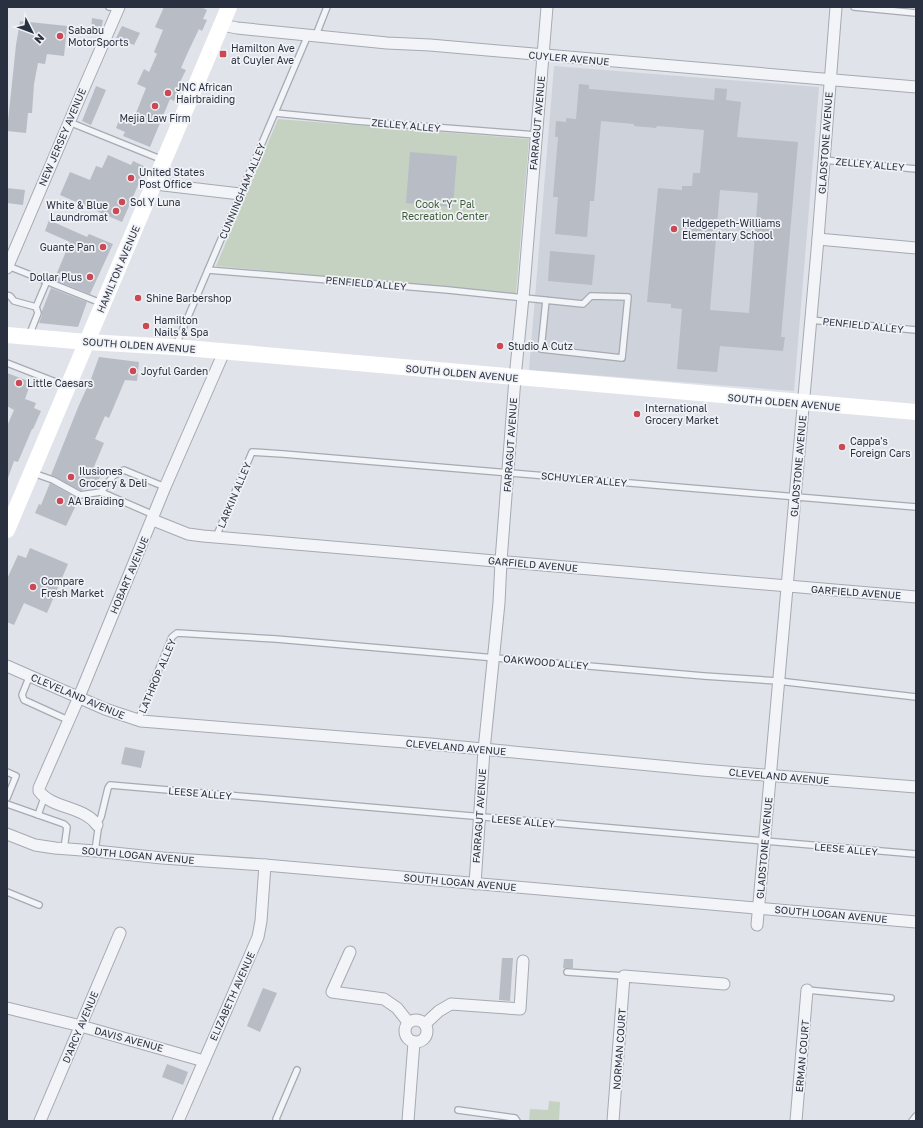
<svg xmlns="http://www.w3.org/2000/svg" width="923" height="1128" font-family="'Golos Text',sans-serif">
<style>
.built{fill:#ced2db}
.green{fill:#c5d2c1}
.building{fill:#b7bcc5;fill-rule:evenodd}
.lines{fill:none;stroke-linecap:round;stroke-linejoin:round}
.lane-casing{stroke:#a5aab3;stroke-width:8}
.street-casing{stroke:#a5aab3;stroke-width:13}
.lane{stroke:#f3f4f7;stroke-width:5.5}
.street{stroke:#f3f4f7;stroke-width:11}
.secondary{stroke:#fff;stroke-width:16}
.poi-dot{fill:#cb4855;stroke:#f0f2f6;stroke-width:1.5}
.labels{text-anchor:middle;stroke-width:3.5;stroke-linejoin:round;paint-order:stroke}
.poi-label{font-size:10px;fill:#293040;stroke:#f0f2f6;text-anchor:start}
.street-label{font-size:10px;fill:#293040;stroke:#f0f2f6}
.park-label{font-size:10px;fill:#3c5b37;stroke:#f0f2f6}
</style>
<rect width="100%" height="100%" fill="#e0e3e9"/>
<polygon class="built" points="554,66 819,87 794,391 529,370"/>
<g class="green">
<polygon points="278,119 529,139 516,294 216,266"/>
<polygon points="549,1101 560,1102 559,1121 529,1121 530,1109 548,1110"/>
</g>
<g class="building">
<polygon points="164,7 201,7 207,10 203,19 207,20 202,31 199,29 188,52 181,68 186,70 175,92 177,92 174,101 170,99 150,147 123,136 125,132 116,128 121,116 129,120 131,117 134,118 146,88 137,84 144,69 149,72 157,54 154,52 163,30 155,27"/>
<polygon points="92,18 103,20 101,30 91,29"/>
<polygon points="20,21 67,26 64,56 47,54 45,64 38,63 34,84 32,113 28,113 26,133 7,131 16,45"/>
<polygon points="122,26 140,33 134,45 116,38"/>
<path d="M579,84l10,1v4l125,11 1,-12 12,1 -1,11 15,2 -4,35 61,5 -17,195h4l-2,14 -63,-5 -3,26 -40,-3 5,-60 -11,-1v-4l-24,-2 11,-114 24,2v-4h10l1,-13h7l4,-43 -47,-4 -1,2 -22,-2v-2l-33,-3 -7,80h-4l-3,36 -32,-3 3,-37h-5l5,-60h-3l1,-16 10,1v-4l10,1zM720,190l38,3 -9,120 -39,-3z"/>
<polygon points="96,86 106,90 91,125 82,121"/>
<polygon points="410,152 457,156 453,207 406,203"/>
<polygon points="108,155 131,165 133,161 146,167 122,222 60,195 70,172 90,180 96,166 102,168"/>
<polygon points="7,188 25,190 23,205 7,203"/>
<polygon points="49,220 87,237 89,234 113,244 90,294 54,280 70,242 45,231"/>
<polygon points="550,251 595,255 592,285 548,281"/>
<polygon points="51,288 87,302 78,327 39,323 42,315 42,311"/>
<polygon points="99,357 139,362 137,381 125,380 109,418 105,416 95,439 104,443 93,469 102,472 98,481 91,478 86,489 84,488 81,491 51,475 79,405 91,379"/>
<polygon points="7,373 31,382 25,399 36,403 34,408 41,411 33,429 32,429 18,462 14,461 8,478 7,426 14,410 7,406"/>
<polygon points="50,483 79,499 66,526 35,513 39,504 41,505"/>
<polygon points="30,548 68,564 47,613 24,603 14,625 7,622 7,579 18,555 26,558"/>
<polygon points="125,747 145,751 141,768 121,764"/>
<polygon points="502,958 513,958 510,1001 499,1000"/>
<polygon points="564,959 573,959 573,968 563,968"/>
<polygon points="263,988 277,993 260,1032 247,1026"/>
<polygon points="167,1064 188,1072 183,1085 162,1077"/>
</g>
<g class="lines">
<g class="lane-casing">
<g id="lane">
<polyline points="109,7 119,8"/>
<polyline points="854,7 916,13"/>
<polyline points="316,35 327,7"/>
<polyline points="275,113 356,121 536,135"/>
<polyline points="69,122 163,160"/>
<polyline points="824,160 916,169"/>
<polyline points="8,266 101,303"/>
<polyline points="208,270 448,290 583,304 591,296 628,297 622,358 541,349 546,300"/>
<polyline points="7,295 10,296 14,301 36,307"/>
<polyline points="810,320 916,330"/>
<polyline points="29,336 38,313 36,307 47,281"/>
<polyline points="176,345 308,35"/>
<polyline points="7,363 66,386"/>
<polyline points="33,473 53,480 80,495 101,492 154,515"/>
<polyline points="101,492 113,476 124,470 165,487"/>
<polyline points="216,537 252,452 283,454 916,507"/>
<polyline points="30,675 22,695 24,700 68,720"/>
<polyline points="138,720 172,637 177,633 276,639 704,676 778,681 916,697"/>
<polyline points="7,772 16,776 7,798"/>
<polyline points="7,804 64,824 67,827 64,849"/>
<polyline points="38,815 44,798"/>
<polyline points="95,851 98,830 97,825 101,817 108,788 110,785 916,854"/>
<polyline points="7,892 39,905"/>
<polyline points="567,972 624,976"/>
<polyline points="807,990 891,998"/>
<polyline points="458,1110 515,1118 517,1121"/>
<polyline points="277,1121 276,1119 297,1070"/>
<polyline points="912,1121 916,1116"/>
</g>
</g>
<g class="street-casing">
<g id="street">
<polyline points="222,25 237,28 387,43 430,45 916,87"/>
<polyline points="155,184 240,194"/>
<polyline points="818,239 916,248"/>
<polyline points="7,268 83,90 119,7"/>
<polyline points="153,520 188,534 203,536 916,597"/>
<polyline points="7,666 105,709 141,721 430,744 702,770 916,787"/>
<path d="M97,825c-13,-19 -45,-16 -58,-34v-3l40,-91 86,-210 59,-135"/>
<polyline points="7,834 35,845 55,848 95,851 162,858 265,865 916,922"/>
<polyline points="475,884 484,750 499,603 501,561 515,378 524,287 547,7"/>
<polyline points="757,925 818,239 836,7"/>
<polyline points="350,952 332,992 384,999 397,1008 408,1022"/>
<polyline points="7,1008 81,1026 204,1061"/>
<circle cx="416" cy="1031" r="11"/>
<polyline points="425,1024 439,1011 451,1004 520,1009 523,961"/>
<polyline points="40,1121 120,933"/>
<polyline points="178,1121 258,937 261,921 265,865"/>
<polyline points="408,1121 414,1042"/>
<polyline points="613,1121 624,976 724,984"/>
<polyline points="796,1121 807,990"/>
</g>
</g>
<use href="#lane" class="lane"/>
<use href="#street" class="street"/>
<g class="secondary">
<polyline points="7,335 87,342 175,347 916,412"/>
<polyline points="7,530 229,7"/>
</g>
</g>
<g class="poi-dot">
<circle cx="60" cy="36" r="4"/>
<rect x="219" y="50" width="8" height="8" rx="2"/>
<circle cx="168" cy="93" r="4"/>
<circle cx="155" cy="106" r="4"/>
<circle cx="131" cy="178" r="4"/>
<circle cx="122" cy="202" r="4"/>
<circle cx="116" cy="211" r="4"/>
<circle cx="674" cy="229" r="4"/>
<circle cx="103" cy="247" r="4"/>
<circle cx="90" cy="277" r="4"/>
<circle cx="138" cy="298" r="4"/>
<circle cx="146" cy="326" r="4"/>
<circle cx="500" cy="346" r="4"/>
<circle cx="133" cy="371" r="4"/>
<circle cx="19" cy="383" r="4"/>
<circle cx="637" cy="414" r="4"/>
<circle cx="842" cy="447" r="4"/>
<circle cx="71" cy="477" r="4"/>
<circle cx="60" cy="501" r="4"/>
<circle cx="33" cy="587" r="4"/>
</g>
<g class="labels">
<g class="poi-label">
<text x="68" y="34">Sababu<tspan x="68" dy="12">MotorSports</tspan></text>
<text x="231" y="52">Hamilton Ave<tspan x="231" dy="12">at Cuyler Ave</tspan></text>
<text x="176" y="91">JNC African<tspan x="176" dy="12">Hairbraiding</tspan></text>
<text x="155" y="122" text-anchor="middle">Mejia Law Firm</text>
<text x="139" y="176">United States<tspan x="139" dy="12">Post Office</tspan></text>
<text x="130" y="206">Sol Y Luna</text>
<text x="108" y="209" text-anchor="end">White &amp; Blue<tspan x="108" dy="12">Laundromat</tspan></text>
<text x="682" y="227">Hedgepeth-Williams<tspan x="682" dy="12">Elementary School</tspan></text>
<text x="95" y="251" text-anchor="end">Guante Pan</text>
<text x="82" y="281" text-anchor="end">Dollar Plus</text>
<text x="146" y="302">Shine Barbershop</text>
<text x="154" y="324">Hamilton<tspan x="154" dy="12">Nails &amp; Spa</tspan></text>
<text x="508" y="350">Studio A Cutz</text>
<text x="141" y="375">Joyful Garden</text>
<text x="27" y="387">Little Caesars</text>
<text x="645" y="412">International<tspan x="645" dy="12">Grocery Market</tspan></text>
<text x="850" y="445">Cappa's<tspan x="850" dy="12">Foreign Cars</tspan></text>
<text x="79" y="475">Ilusiones<tspan x="79" dy="12">Grocery &amp; Deli</tspan></text>
<text x="68" y="505">AA Braiding</text>
<text x="41" y="585">Compare<tspan x="41" dy="12">Fresh Market</tspan></text>
</g>
<g class="street-label">
<text transform="translate(569 58) rotate(5)" y="4">CUYLER AVENUE</text>
<text transform="translate(537 123) rotate(-85)" y="4">FARRAGUT AVENUE</text>
<text transform="translate(406 125) rotate(5)" y="4">ZELLEY ALLEY</text>
<text transform="translate(62 137) rotate(-67)" y="4">NEW JERSEY AVENUE</text>
<text transform="translate(825 143) rotate(-86)" y="4">GLADSTONE AVENUE</text>
<text transform="translate(870 164) rotate(5)" y="4">ZELLEY ALLEY</text>
<text transform="translate(242 191) rotate(-67)" y="4">CUNNINGHAM ALLEY</text>
<text transform="translate(118 269) rotate(-67)" y="4">HAMILTON AVENUE</text>
<text transform="translate(366 283) rotate(5)" y="4">PENFIELD ALLEY</text>
<text transform="translate(863 325) rotate(6)" y="4">PENFIELD ALLEY</text>
<text transform="translate(139 345) rotate(4)" y="4">SOUTH OLDEN AVENUE</text>
<text transform="translate(462 373) rotate(5)" y="4">SOUTH OLDEN AVENUE</text>
<text transform="translate(784 402) rotate(5)" y="4">SOUTH OLDEN AVENUE</text>
<text transform="translate(510 445) rotate(-86)" y="4">FARRAGUT AVENUE</text>
<text transform="translate(798 466) rotate(-85)" y="4">GLADSTONE AVENUE</text>
<text transform="translate(584 479) rotate(5)" y="4">SCHUYLER ALLEY</text>
<text transform="translate(234 495) rotate(-67)" y="4">LARKIN ALLEY</text>
<text transform="translate(533 564) rotate(5)" y="4">GARFIELD AVENUE</text>
<text transform="translate(129 575) rotate(-67)" y="4">HOBART AVENUE</text>
<text transform="translate(856 592) rotate(4)" y="4">GARFIELD AVENUE</text>
<text transform="translate(546 662) rotate(5)" y="4">OAKWOOD ALLEY</text>
<text transform="translate(157 676) rotate(-67)" y="4">LATHROP ALLEY</text>
<text transform="translate(78 696) rotate(23)" y="4">CLEVELAND AVENUE</text>
<text transform="translate(456 747) rotate(5)" y="4">CLEVELAND AVENUE</text>
<text transform="translate(779 776) rotate(5)" y="4">CLEVELAND AVENUE</text>
<text transform="translate(200 793) rotate(5)" y="4">LEESE ALLEY</text>
<text transform="translate(479 816) rotate(-86)" y="4">FARRAGUT AVENUE</text>
<text transform="translate(523 821) rotate(5)" y="4">LEESE ALLEY</text>
<text transform="translate(764 848) rotate(-85)" y="4">GLADSTONE AVENUE</text>
<text transform="translate(846 849) rotate(5)" y="4">LEESE ALLEY</text>
<text transform="translate(138 855) rotate(5)" y="4">SOUTH LOGAN AVENUE</text>
<text transform="translate(460 882) rotate(5)" y="4">SOUTH LOGAN AVENUE</text>
<text transform="translate(831 914) rotate(5)" y="4">SOUTH LOGAN AVENUE</text>
<text transform="translate(232 996) rotate(-66)" y="4">ELIZABETH AVENUE</text>
<text transform="translate(80 1027) rotate(-67)" y="4">D'ARCY AVENUE</text>
<text transform="translate(129 1039) rotate(15)" y="4">DAVIS AVENUE</text>
<text transform="translate(619 1049) rotate(-86)" y="4">NORMAN COURT</text>
<text transform="translate(802 1056) rotate(-85)" y="4">ERMAN COURT</text>
</g>
<g class="park-label">
<text x="445" y="208">Cook "Y" Pal<tspan x="445" dy="12">Recreation Center</tspan></text>
</g>
</g>
<rect width="923" height="1128" fill="none" stroke="#293040" stroke-width="16"/>
<g transform="translate(32 32) rotate(132)" stroke="#f0f2f6" stroke-width="3" paint-order="stroke">
<path d="M0-3L7 15L0 10L-7 15Z" fill="#293040"/>
<text y="-6" font-size="11" font-weight="bold" text-anchor="middle" fill="#293040">N</text>
</g>
</svg>
